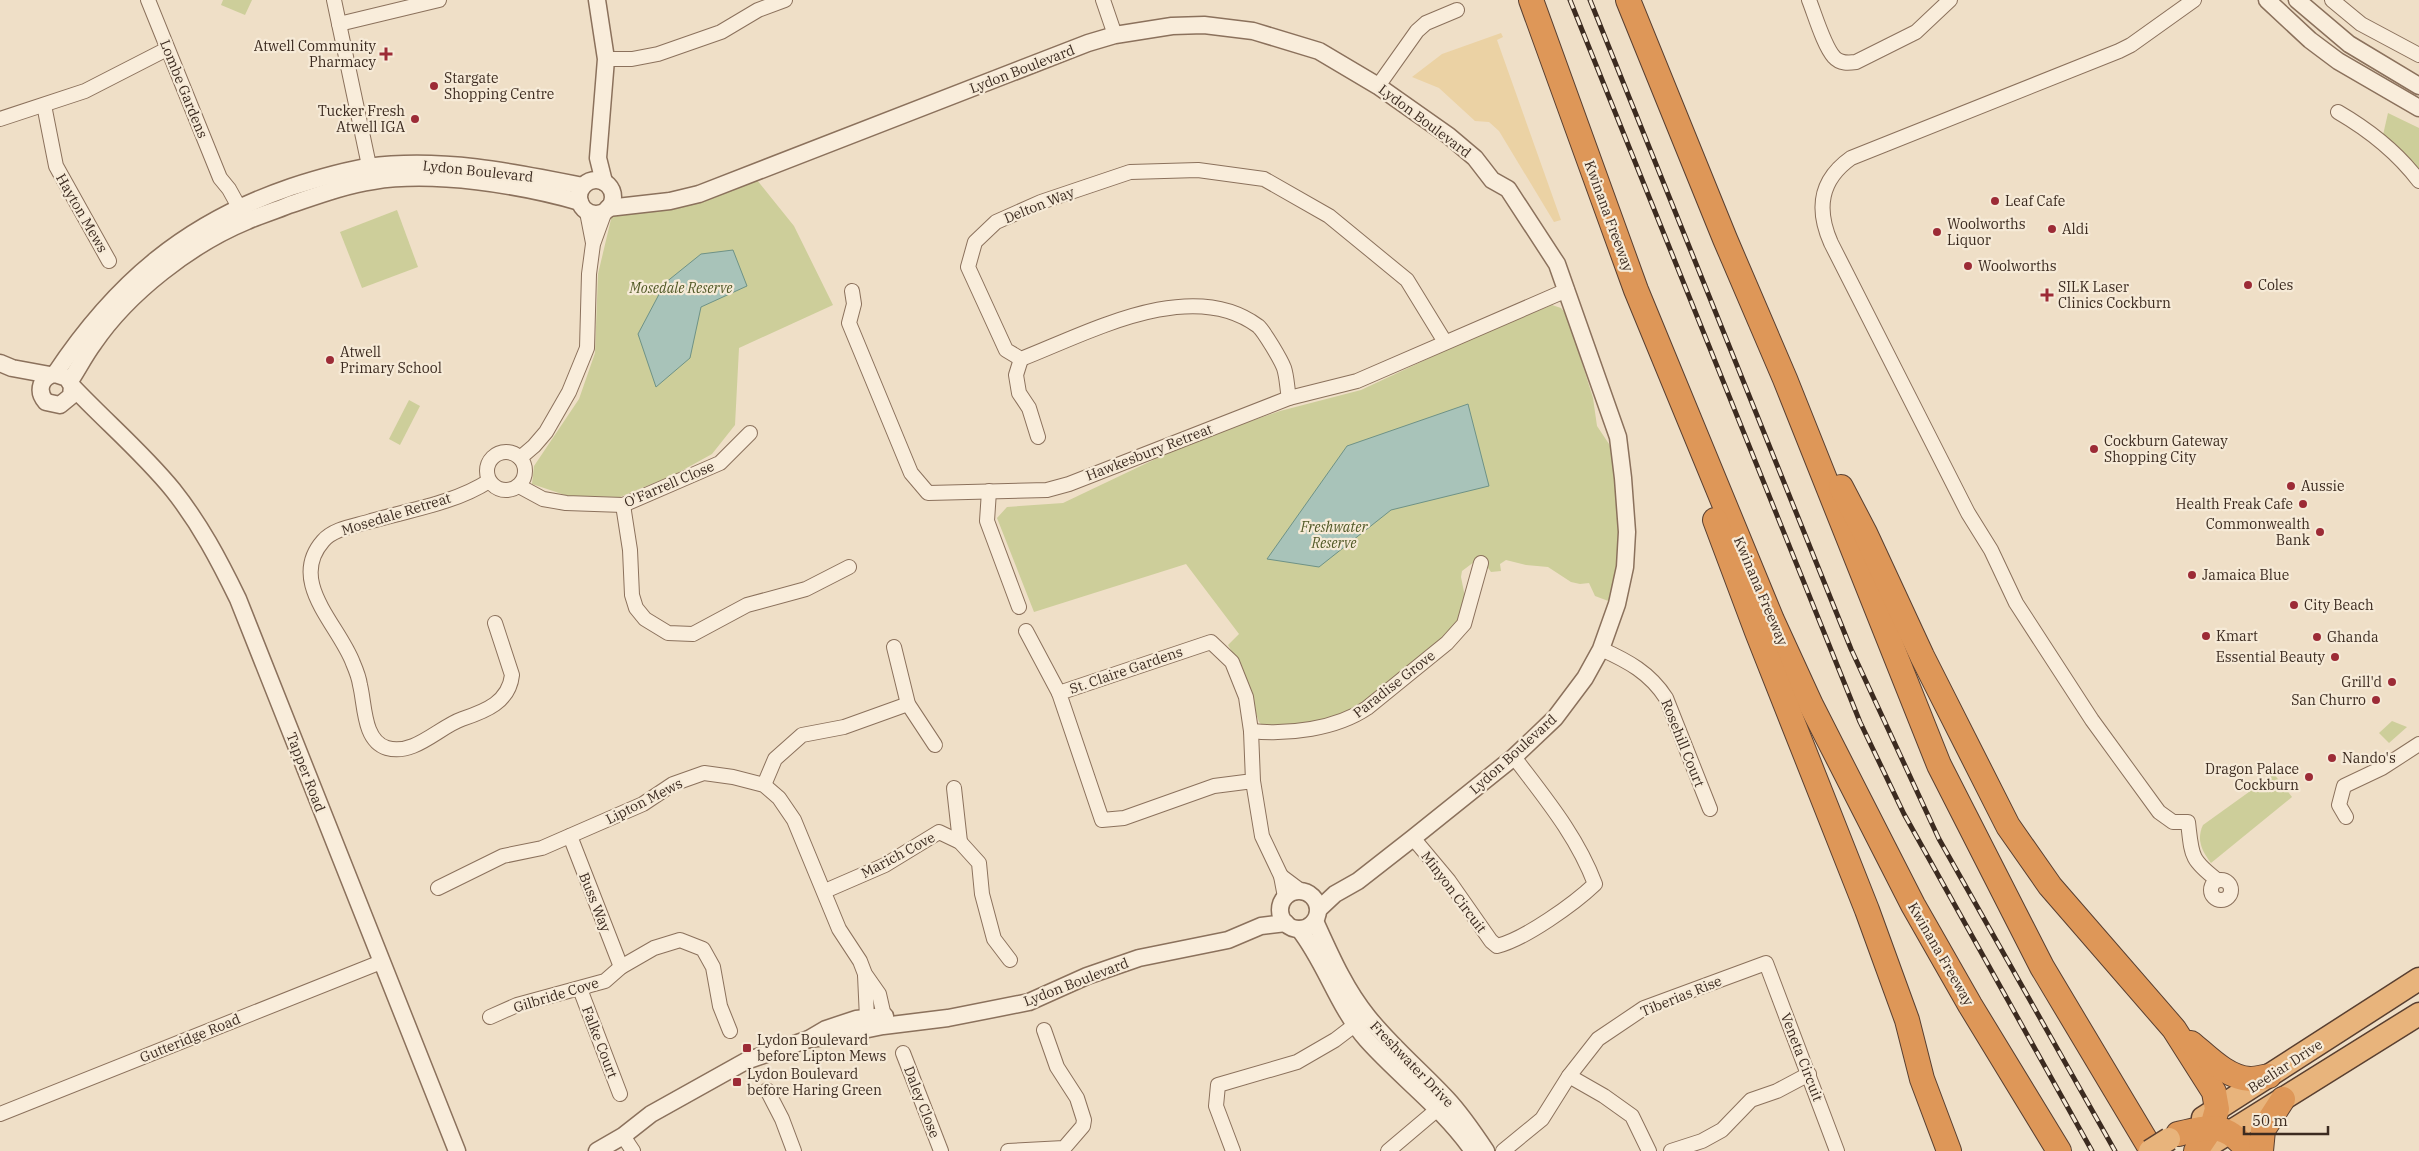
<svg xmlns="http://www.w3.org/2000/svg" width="2419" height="1151" font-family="'IBM Plex Serif',serif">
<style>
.green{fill:#cdce9a}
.sand{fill:#ebd2a4}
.water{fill:#a8c3b9;stroke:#6e9286}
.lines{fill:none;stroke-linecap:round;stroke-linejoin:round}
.minor-casing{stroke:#8b715c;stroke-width:16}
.tertiary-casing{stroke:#8b715c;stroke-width:19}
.trunk-casing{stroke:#593f30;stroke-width:25}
.motorway-casing{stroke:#593f30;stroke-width:26}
.minor{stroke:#f9eddb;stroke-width:14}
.tertiary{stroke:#f9eddb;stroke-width:16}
.trunk{stroke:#e8b47c;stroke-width:22}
.motorway{stroke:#de9758;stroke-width:24}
.rail-casing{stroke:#3c2b20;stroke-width:5}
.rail{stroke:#f6ead7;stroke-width:3;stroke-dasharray:9;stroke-linecap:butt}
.trunk-bridge-casing{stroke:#593f30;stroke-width:25;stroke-linecap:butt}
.trunk-bridge{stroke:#e8b47c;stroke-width:22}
.poi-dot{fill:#9c2b36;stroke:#f6ead7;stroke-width:2}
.labels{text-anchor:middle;stroke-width:4.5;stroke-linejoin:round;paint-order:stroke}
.poi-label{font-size:14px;fill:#3c2b20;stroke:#f6ead7;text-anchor:start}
.street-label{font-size:14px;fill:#3c2b20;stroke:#f6ead7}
.park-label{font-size:14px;font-style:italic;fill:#505826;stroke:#f6ead7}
</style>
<rect width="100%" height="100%" fill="#efdfc7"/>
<g class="green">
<polygon points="223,0 252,0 245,15 221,5"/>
<polygon points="2388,113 2419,128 2419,169 2383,135"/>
<polygon points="757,180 794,226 833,305 739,348 735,425 712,454 674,475 620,497 568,496 532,484 534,466 579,399 595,353 598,274 612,215 682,203"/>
<polygon points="397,210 418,267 362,288 340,232"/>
<polygon points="1552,305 1561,308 1567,315 1593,398 1597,426 1609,444 1613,454 1619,493 1619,561 1611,602 1595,596 1589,583 1580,584 1571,582 1548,567 1526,565 1506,560 1500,564 1501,571 1491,572 1486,565 1474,562 1462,571 1461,577 1466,602 1464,612 1451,633 1362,706 1340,718 1287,727 1263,726 1259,722 1238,662 1228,645 1239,634 1186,564 1034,612 997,518 1007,507 1063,503 1168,453 1222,431 1280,411 1361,390 1470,339"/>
<polygon points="409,400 420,406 400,445 389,439"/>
<polygon points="2392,721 2407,727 2389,743 2379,733"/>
<path d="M2274,774l18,23 -81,66c-9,-12 -15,-23 -8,-38z"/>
</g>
<polygon class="sand" points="1501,33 1503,37 1497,40 1561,220 1554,222 1499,131 1489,122 1475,121 1439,88 1412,77 1442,54"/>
<g class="water">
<polygon points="733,250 747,286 701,307 690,358 656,387 638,334 665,283 701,254"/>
<polygon points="1468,404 1489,486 1391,510 1319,567 1267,559 1347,446"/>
</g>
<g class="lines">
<g class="minor-casing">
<g id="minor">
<polyline points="148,0 220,178 229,189 245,218"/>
<polyline points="334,0 371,175"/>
<polyline points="1103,0 1115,35"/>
<path d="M1809,0c6,15 15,46 25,57 6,7 15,6 22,5l60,-30 34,-32"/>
<path d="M2194,0l-63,45 -12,6 -268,107c-31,22 -35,51 -20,85l137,270 23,37 25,53 76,117 67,92 14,10h15c4,34 2,37 29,58"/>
<polyline points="2332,0 2361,24 2419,55"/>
<polyline points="339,24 439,0"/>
<polyline points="606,59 632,59 658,54 721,32 758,10 785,0"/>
<polyline points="1378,86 1417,31 1426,23 1457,10"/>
<polyline points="44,105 56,166 109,261"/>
<path d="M2338,112c31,18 59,40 81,69"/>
<polyline points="0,119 85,91 167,49"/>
<polyline points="587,212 593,243"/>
<polyline points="852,291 854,304 849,323 911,473 928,493 1047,490 1069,484 1289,398 1357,381 1567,290"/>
<polyline points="1021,359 1016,375 1019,393 1029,408 1038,437"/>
<path d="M1289,398c-2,-10 -2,-21 -5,-30 -3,-8 -20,-37 -26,-42 -67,-50 -170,7 -237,33l-15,-9 -38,-83 7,-25 21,-20 45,-20 89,-30 68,-2 66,9 65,37 78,64 38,62"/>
<circle cx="506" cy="471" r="19"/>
<polyline points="520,458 534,446 546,432 569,392 587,348 589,274 593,244 605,211"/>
<path d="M489,481c-34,22 -79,29 -118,40 -15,5 -37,7 -48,20 -36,41 16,84 30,122 3,7 6,14 7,22 5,19 3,56 27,63 27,8 52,-21 75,-29 24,-8 47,-17 50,-44l-17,-52"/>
<polyline points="519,486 543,499 566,503 623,505 720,463 750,433"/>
<polyline points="989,491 987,521 1019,607"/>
<polyline points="623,505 630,550 632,595 636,608 645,619 668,633 693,634 747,605 806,589 849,567"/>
<polyline points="1026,631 1059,693"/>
<polyline points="894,647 908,704 935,745"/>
<path d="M1601,649c27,12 49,24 65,49l44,111"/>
<path d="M1251,731c37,4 85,-2 116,-23l80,-65 17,-19 17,-61"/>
<polyline points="1253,781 1214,786 1124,818 1102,820 1059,693 1211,642 1232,662 1246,697 1251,731 1253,781 1262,836 1281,876 1285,897"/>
<polyline points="764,785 775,759 802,735 844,727 908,704"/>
<polyline points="954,788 960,842"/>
<polyline points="2346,817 2339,805 2344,786 2382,768 2419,744"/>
<polyline points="570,836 621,967"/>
<path d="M1413,838l36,43 42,60 6,5c28,-7 77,-42 98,-62 -18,-48 -50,-86 -81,-127"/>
<polyline points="1281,876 1301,891"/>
<circle cx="2221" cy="890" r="10"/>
<polyline points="438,888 503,856 542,848 643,804 673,784 704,773 733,777 764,785 779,798 794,820 839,929 860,961 865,974 879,994 884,1016 883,1026"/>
<polyline points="825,891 885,865 939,832 960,842 979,863 982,894 994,939 1010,960"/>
<polyline points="865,975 867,1018 869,1028"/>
<polyline points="580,989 620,1094"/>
<polyline points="490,1017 517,1005 605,981 621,967 654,948 680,940 703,949 713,967 720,1006 730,1031"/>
<polyline points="903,1053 941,1151"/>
<polyline points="1569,1076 1604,1096 1632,1116 1649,1151"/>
<polyline points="767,1090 782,1119 794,1151"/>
<polyline points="0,1114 381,962"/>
<polyline points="623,1136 633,1151"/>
<polyline points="1008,1151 1064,1148 1083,1126 1084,1120 1077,1098 1057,1067 1044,1030"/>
<polyline points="1233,1151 1216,1106 1218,1085 1297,1062 1335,1040 1364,1018"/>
<polyline points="1388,1151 1446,1102"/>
<polyline points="1503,1151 1542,1119 1569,1076 1598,1039 1644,1008 1766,963 1837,1151"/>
<polyline points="1671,1151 1702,1141 1722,1130 1751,1100 1777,1091 1809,1074"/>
</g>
</g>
<g class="tertiary-casing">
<g id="tertiary">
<polyline points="597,0 606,59 598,158 604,182"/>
<polyline points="2267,0 2310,40 2338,61 2419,108"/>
<polyline points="2297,0 2349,44 2419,86"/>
<circle cx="596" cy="197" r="17"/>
<polyline points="608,208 670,201 699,194 1088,43 1115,35 1172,26 1204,25 1253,31 1319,51 1378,86 1449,136 1475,158 1492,180 1508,189 1557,264 1618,437 1623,478 1627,532 1625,567 1617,604 1601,649 1585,678 1555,718 1514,757 1413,838 1358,881 1335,894 1319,909"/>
<polyline points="0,363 12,368 50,375"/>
<path d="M55,374c61,-92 131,-151 236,-187 25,-8 51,-16 77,-20 71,-10 146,5 215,19"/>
<path d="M70,381c8,-12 15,-26 24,-38 34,-50 97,-99 153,-122 13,-6 28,-10 42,-16 27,-9 56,-20 84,-24 61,-10 148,4 207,21"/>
<path d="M72,386l-1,10 -11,9 -14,-3c-10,-11 -5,-26 9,-28l12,4 5,8c33,35 71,67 101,104 27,34 46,70 65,109l219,552"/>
<circle cx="1299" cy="910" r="19"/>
<path d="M1315,921c15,33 30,68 53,96 24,30 53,54 79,82 15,16 27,34 39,52"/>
<path d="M1299,929c27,34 38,77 68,111 34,38 76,68 106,111"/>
<polyline points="809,1039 834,1036 883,1026 948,1018 1029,1002 1087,976 1139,958 1228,940 1261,926 1286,923"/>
<polyline points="597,1151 623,1136 651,1114 746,1061 809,1039 826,1029 856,1019 885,1016"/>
</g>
</g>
<g class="trunk-casing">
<g id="trunk">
<polyline points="2203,1118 2419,979"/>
<polyline points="2214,1142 2419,1014"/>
</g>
</g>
<g class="motorway-casing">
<g id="motorway">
<polyline points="1531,0 1636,290 1772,620 1811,705 1913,905 1970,1005 2059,1151"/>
<polyline points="1628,0 1725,239 1785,379 1939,765 2042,967 2152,1151"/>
<polyline points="1841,487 1865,533 1922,656 2008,826 2050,886 2174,1029 2214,1092 2217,1109 2212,1127 2196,1151"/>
<polyline points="1715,520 1757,632 1867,910 1907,1020 1922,1079 1949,1151"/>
<path d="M2191,1043c16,13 36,35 59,36 6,0 13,-2 19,-3"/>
<path d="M2178,1134c33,-8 48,-12 70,17"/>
<polyline points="2261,1151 2263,1130 2283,1099"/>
</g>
</g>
<use href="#minor" class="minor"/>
<use href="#tertiary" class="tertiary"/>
<use href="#trunk" class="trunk"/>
<use href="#motorway" class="motorway"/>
<g class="rail-casing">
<g id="rail">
<polyline points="1570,0 1860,722 1904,814 2092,1151"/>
<polyline points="1590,0 1851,649 1939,839 2115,1151"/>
</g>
</g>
<use href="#rail" class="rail"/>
<g class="trunk-bridge-casing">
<polyline id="trunk-bridge" points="2150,1151 2169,1139"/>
</g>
<use href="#trunk-bridge" class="trunk-bridge"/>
</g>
<g class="poi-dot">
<path d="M383.5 46.5h5v5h5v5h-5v5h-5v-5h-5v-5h5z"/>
<circle cx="434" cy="86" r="5"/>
<circle cx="415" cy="119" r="5"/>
<circle cx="1995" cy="201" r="5"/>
<circle cx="2052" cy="229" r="5"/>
<circle cx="1937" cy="232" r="5"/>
<circle cx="1968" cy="266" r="5"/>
<circle cx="2248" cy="285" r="5"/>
<path d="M2044.5 287.5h5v5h5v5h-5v5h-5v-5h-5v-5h5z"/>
<circle cx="330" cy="360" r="5"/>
<circle cx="2094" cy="449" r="5"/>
<circle cx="2291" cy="486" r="5"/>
<circle cx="2303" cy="504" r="5"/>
<circle cx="2320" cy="532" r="5"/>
<circle cx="2192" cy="575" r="5"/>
<circle cx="2294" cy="605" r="5"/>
<circle cx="2206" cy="636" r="5"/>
<circle cx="2317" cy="637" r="5"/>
<circle cx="2335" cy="657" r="5"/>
<circle cx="2392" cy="682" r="5"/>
<circle cx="2376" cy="700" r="5"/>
<circle cx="2332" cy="758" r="5"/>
<circle cx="2309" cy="777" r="5"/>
<rect x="742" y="1043" width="10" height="10" rx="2.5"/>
<rect x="732" y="1077" width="10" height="10" rx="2.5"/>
</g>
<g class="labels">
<g class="poi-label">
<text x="376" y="51" text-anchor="end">Atwell Community<tspan x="376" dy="16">Pharmacy</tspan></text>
<text x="444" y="83">Stargate<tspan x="444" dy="16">Shopping Centre</tspan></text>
<text x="405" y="116" text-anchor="end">Tucker Fresh<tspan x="405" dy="16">Atwell IGA</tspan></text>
<text x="2005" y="206">Leaf Cafe</text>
<text x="1947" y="229">Woolworths<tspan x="1947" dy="16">Liquor</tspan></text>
<text x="2062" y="234">Aldi</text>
<text x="1978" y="271">Woolworths</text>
<text x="2258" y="290">Coles</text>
<text x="2058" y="292">SILK Laser<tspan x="2058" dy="16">Clinics Cockburn</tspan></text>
<text x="340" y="357">Atwell<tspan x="340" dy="16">Primary School</tspan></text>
<text x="2104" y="446">Cockburn Gateway<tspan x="2104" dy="16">Shopping City</tspan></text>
<text x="2301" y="491">Aussie</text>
<text x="2293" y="509" text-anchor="end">Health Freak Cafe</text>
<text x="2310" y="529" text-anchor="end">Commonwealth<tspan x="2310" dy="16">Bank</tspan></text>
<text x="2202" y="580">Jamaica Blue</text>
<text x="2304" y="610">City Beach</text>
<text x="2216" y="641">Kmart</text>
<text x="2327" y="642">Ghanda</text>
<text x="2325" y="662" text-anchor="end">Essential Beauty</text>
<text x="2382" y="687" text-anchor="end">Grill'd</text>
<text x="2366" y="705" text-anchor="end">San Churro</text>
<text x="2342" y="763">Nando's</text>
<text x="2299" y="774" text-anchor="end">Dragon Palace<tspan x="2299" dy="16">Cockburn</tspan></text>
<text x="757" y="1045">Lydon Boulevard<tspan x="757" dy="16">before Lipton Mews</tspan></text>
<text x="747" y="1079">Lydon Boulevard<tspan x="747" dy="16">before Haring Green</tspan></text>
</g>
<g class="street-label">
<text transform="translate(1022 69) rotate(-21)" y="5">Lydon Boulevard</text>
<text transform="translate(184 89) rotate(68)" y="5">Lombe Gardens</text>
<text transform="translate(1425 121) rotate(37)" y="5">Lydon Boulevard</text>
<text transform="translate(478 171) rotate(6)" y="5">Lydon Boulevard</text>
<text transform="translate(1039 205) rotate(-22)" y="5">Delton Way</text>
<text transform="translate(82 213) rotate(60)" y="5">Hayton Mews</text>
<text transform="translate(1609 216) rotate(70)" y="5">Kwinana Freeway</text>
<text transform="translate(1149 452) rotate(-21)" y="5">Hawkesbury Retreat</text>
<text transform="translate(669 484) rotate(-23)" y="5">O'Farrell Close</text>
<text transform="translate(396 514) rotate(-17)" y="5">Mosedale Retreat</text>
<text transform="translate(1761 591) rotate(67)" y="5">Kwinana Freeway</text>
<text transform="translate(1126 670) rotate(-19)" y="5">St. Claire Gardens</text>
<text transform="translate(1394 684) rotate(-38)" y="5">Paradise Grove</text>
<text transform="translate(1683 743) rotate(68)" y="5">Rosehill Court</text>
<text transform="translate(1513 754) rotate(-42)" y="5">Lydon Boulevard</text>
<text transform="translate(306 772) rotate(69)" y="5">Tapper Road</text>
<text transform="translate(644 801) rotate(-27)" y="5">Lipton Mews</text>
<text transform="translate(898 855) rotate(-28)" y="5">Marich Cove</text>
<text transform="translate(1454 892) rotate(53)" y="5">Minyon Circuit</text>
<text transform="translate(595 902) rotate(68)" y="5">Buss Way</text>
<text transform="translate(1941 954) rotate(60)" y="5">Kwinana Freeway</text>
<text transform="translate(1076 982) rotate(-21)" y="5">Lydon Boulevard</text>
<text transform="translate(556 995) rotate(-17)" y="5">Gilbride Cove</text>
<text transform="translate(1681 996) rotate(-22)" y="5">Tiberias Rise</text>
<text transform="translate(190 1038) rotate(-22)" y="5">Gutteridge Road</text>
<text transform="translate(600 1042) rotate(69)" y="5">Falke Court</text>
<text transform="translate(1802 1057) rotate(69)" y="5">Veneta Circuit</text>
<text transform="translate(1412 1064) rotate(46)" y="5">Freshwater Drive</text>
<text transform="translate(2285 1066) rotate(-33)" y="5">Beeliar Drive</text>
<text transform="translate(922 1102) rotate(69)" y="5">Daley Close</text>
</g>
<g class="park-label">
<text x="681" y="293">Mosedale Reserve</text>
<text x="1334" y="532">Freshwater<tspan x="1334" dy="16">Reserve</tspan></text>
</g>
</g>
<path d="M2244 1126v8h84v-8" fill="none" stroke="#3c2b20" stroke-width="2.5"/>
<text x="2252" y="1126" font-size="15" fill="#3c2b20" stroke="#f6ead7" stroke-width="4" paint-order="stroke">50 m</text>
</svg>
